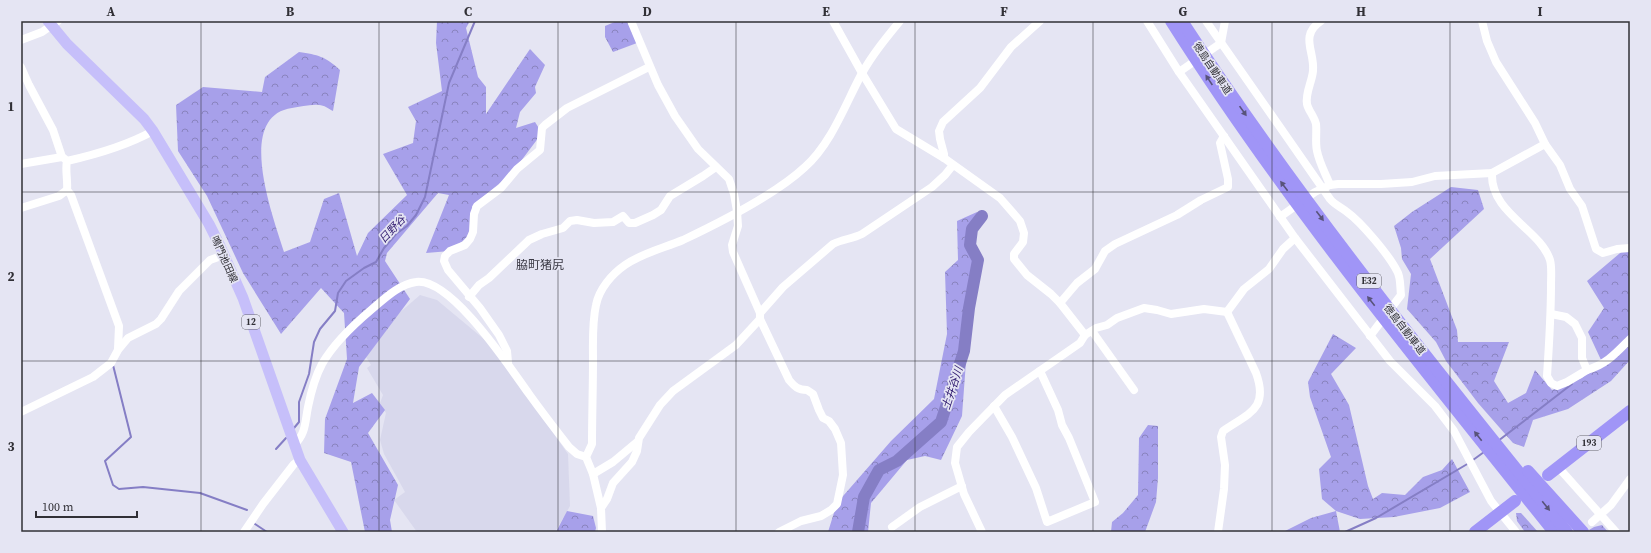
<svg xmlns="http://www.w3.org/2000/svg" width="1651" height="553" font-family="'Source Serif 4','Noto Sans JP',serif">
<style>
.built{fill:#d8d8ec}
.forest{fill:url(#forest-crowns)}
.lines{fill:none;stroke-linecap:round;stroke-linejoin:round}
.stream{stroke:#857ec5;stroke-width:2}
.river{stroke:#857ec5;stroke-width:12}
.minor{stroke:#fff;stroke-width:8}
.major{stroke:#c6bffa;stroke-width:11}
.highway{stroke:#a095f7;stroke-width:12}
.oneway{fill:#58537a}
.grid{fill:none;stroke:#313036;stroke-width:1;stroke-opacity:0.55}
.labels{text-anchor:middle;stroke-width:3.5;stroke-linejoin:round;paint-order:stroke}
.shield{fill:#e5e5f3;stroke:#67666f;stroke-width:1}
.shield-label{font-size:9px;font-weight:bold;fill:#313036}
.street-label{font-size:10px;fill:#313036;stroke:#e5e5f3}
.water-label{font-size:11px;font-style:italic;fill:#301b6f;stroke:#e5e5f3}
.quarter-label{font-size:12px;fill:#3a3944;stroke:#e5e5f3}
.neatline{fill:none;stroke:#313036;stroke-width:1.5}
.grid-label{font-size:13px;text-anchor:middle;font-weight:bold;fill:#313036}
</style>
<defs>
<pattern id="forest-crowns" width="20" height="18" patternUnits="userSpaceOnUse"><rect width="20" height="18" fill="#a7a0ea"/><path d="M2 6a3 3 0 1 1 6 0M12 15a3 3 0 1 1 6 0" fill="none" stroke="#8983be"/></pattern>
</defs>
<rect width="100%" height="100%" fill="#e5e5f3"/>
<polygon class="built" points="420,295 437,300 491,345 568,454 570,506 555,532 417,532 394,500 405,492 384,454 380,440 386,413 380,403 383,395 367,368 371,365 366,357 398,314"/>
<g class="forest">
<path d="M437,21h33l-4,7 12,49 8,10v27l44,-65 15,16 -10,22 1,6 -16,19 -4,16 19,-6 7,11 -30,40 -40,33 2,26 -24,19 -24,2 23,-58 -11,-2 -51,60 -2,8 25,38 -51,68 -6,36 19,-10 13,17 -17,23 30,52 -8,35 2,12h-27l-14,-70 -27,-9 1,-34 22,-60 -3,-46 -23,-25 -40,46 -38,-61 -36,-77 -29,-45 -2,-46 27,-18 59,5 3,-15 34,-25c19,3 26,4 41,18l-7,41c-4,-2 -9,-6 -14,-6 -8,-1 -19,2 -27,3 -58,8 -18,111 -8,144l26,-10 14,-43 15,-6 18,63 11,-23 39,-38 -24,-41 30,-11 3,-22 -8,-14 34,-16 -6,-48z"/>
<polygon points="617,21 628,21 637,43 613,52 605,37 605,26"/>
<polygon points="1451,187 1478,190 1484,209 1430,259 1457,330 1458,342 1509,342 1494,381 1508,403 1526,393 1535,370 1552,390 1582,378 1601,360 1588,332 1604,308 1587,281 1626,248 1630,249 1630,337 1626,343 1630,350 1630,360 1611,381 1568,409 1533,420 1524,447 1513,443 1478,403 1446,361 1436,342 1407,309 1411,274 1402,259 1401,248 1394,226 1412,212"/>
<polygon points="977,212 962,416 941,460 925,456 907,460 871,503 868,532 828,532 837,503 891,441 934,399 947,334 945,272 958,260 957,221"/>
<polygon points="1333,334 1356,348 1331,374 1349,405 1368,486 1373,499 1382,493 1405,495 1423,477 1442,470 1452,459 1470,492 1440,508 1394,517 1360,519 1336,511 1340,532 1283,532 1311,518 1336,511 1322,499 1319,469 1331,457 1310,397 1308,382"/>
<polygon points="1148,425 1158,426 1158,478 1156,502 1145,532 1111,532 1112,522 1123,513 1138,495 1139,438"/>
<polygon points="567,511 593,516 596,528 595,532 556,532"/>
<polygon points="1516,513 1521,513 1538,532 1525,532 1517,521"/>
<polygon points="1602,525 1608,532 1591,532 1589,530 1594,527"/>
</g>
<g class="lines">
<g class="stream">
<polyline points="113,365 131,437 105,461 113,485 119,489 143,487 200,493 247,510"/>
<polyline points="294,428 299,422 299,402 309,374 314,342 320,329 335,311 338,293 346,281 364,268 376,262 384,248 396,234 407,226 416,215 425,197 449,83 475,21"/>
<polyline points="1498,441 1572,384"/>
<polyline points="276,449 286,438"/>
<polyline points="1473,460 1484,452"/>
<polyline points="255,524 267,532"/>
<polyline points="1345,532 1376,518 1469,463"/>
</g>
<polyline class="river" points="858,532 864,497 879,470 897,461 941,422 964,351 969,308 978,260 970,245 972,229 982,216"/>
<g class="minor">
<polyline points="833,21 862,73 896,129 944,158 1000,198 1020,221 1024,233 1023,242 1014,254 1014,259 1027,275 1051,294 1060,303 1085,335"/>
<polyline points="1147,21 1179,72 1295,238 1390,361 1435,406 1454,431 1491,501 1516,532"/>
<path d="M1206,21l124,178c5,6 11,8 17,13 14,10 42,43 50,59 4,6 3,17 4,24l-31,41"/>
<path d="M1321,21c-22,15 -6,30 -8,50 -1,11 -8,22 -6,33 1,6 7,12 9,20 1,9 -1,18 1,27 2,11 9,24 13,34"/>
<polyline points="1482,21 1487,41 1496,62 1535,123 1545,144 1560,165 1570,189 1582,206 1596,249 1603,253 1617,249 1630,248"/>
<polyline points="21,40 42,32 58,21"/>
<polyline points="21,67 29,85 53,130 62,157"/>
<polyline points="1179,72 1221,43 1225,21"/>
<polyline points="944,158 944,154 940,139 939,131 943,122 980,88 1011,47 1040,21"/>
<polyline points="21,164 62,157 65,159"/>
<path d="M1492,173c-2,40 48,56 58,87 2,7 1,17 1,25 0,30 -2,61 -4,91l4,7 6,3 10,-4 20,-12"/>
<polyline points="67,190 71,195 119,326 118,349"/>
<path d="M21,208l38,-12 8,-6c1,-10 -2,-19 0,-29 31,-7 59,-15 86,-30"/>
<polyline points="1280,217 1315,192 1330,185 1338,184 1381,184 1412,182 1435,176 1492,173 1545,144"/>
<polyline points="469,297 479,285 489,278 529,240 542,234 563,228 570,221 577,220 594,223 613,222 623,216 629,223 635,223 653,215 661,210 670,196 703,176 716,167"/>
<polyline points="1060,303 1077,283 1095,269 1105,251 1115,244 1177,215 1201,200 1228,187 1228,179 1220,143 1224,136"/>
<polyline points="1227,312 1244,289 1269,269 1283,249 1295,238"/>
<path d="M760,313l23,-26 50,-43c10,-5 19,-5 29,-10l70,-47 13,-12 8,-10"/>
<path d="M1551,314l15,3 9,7 7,14v20l5,12c20,-6 29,-17 43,-31"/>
<path d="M760,319l29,61c6,7 9,10 18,10l6,4 6,16 4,8 6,3 6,8 6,14 2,32 -6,29 -6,6 -10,6 -20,5 -22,11"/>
<polyline points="1092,331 1134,390"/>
<polyline points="508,362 507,351 499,335 480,308 448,270 444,261 445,256 450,251 465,245 470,239 473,232 474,214 477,206 501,188 517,169 540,150 542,128 545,125 567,108 649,67"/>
<polyline points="994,406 1012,437 1036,488 1047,522 1095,502 1069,438 1062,425 1058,410 1040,371"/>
<polyline points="21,412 93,377 111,363 118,350 128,338 156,324 161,319 179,291 210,260 224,255"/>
<path d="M294,445c12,-11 11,-23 14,-38 3,-15 7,-30 14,-43 12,-21 30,-38 49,-54 12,-10 28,-26 45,-28 35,-5 94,86 113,112 13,18 26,35 40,53l8,7 9,3 7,17 8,34"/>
<path d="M586,457l6,-13c0,-28 1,-56 1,-84 0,-18 -1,-37 3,-55 3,-16 16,-31 29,-40 17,-12 39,-17 58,-25 38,-18 92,-45 122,-73 26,-23 40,-62 56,-92 11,-20 25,-37 39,-54"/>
<polyline points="1558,467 1616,532"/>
<polyline points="593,474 613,462 637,442"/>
<polyline points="1592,522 1611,505 1630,479"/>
<polyline points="892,527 920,507 962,486"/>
<polyline points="244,532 263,504 294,464 300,460"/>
<polyline points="602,532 601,508 607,499 613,483 632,462 637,451 639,438 660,405 673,391 736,345 760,319 760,313 733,252 732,245 738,226 737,211 734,194 729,179 698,149 675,116 658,85 631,21"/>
<polyline points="982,532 964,494 955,463 957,447 969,432 1005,395 1080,343 1085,335 1096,328 1107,325 1117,318 1144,308 1157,310 1171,314 1204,309 1227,312"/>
<path d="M1218,532l6,-43 1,-24 -4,-28 2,-6c26,-18 46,-22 33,-58l-29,-61"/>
</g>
<polyline class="major" points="48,21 67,44 144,119 153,131 209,224 219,244 243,298 300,460 343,532"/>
<g class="highway">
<path d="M1171,21c114,180 250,345 383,511"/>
<path d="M1182,21c117,179 251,345 385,511"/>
<polyline points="1528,471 1583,532"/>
<polyline points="1548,475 1630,411"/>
<polyline points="1475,532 1515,501"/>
</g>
</g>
<defs><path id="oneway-solid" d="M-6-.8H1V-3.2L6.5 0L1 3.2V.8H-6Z"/></defs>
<g class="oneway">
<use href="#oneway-solid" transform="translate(1209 80) rotate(-124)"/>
<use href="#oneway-solid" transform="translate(1243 111) rotate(55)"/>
<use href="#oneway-solid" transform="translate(1284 186) rotate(-127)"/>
<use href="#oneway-solid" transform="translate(1320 216) rotate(53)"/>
<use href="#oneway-solid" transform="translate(1371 301) rotate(-128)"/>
<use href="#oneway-solid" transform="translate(1478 436) rotate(-128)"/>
<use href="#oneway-solid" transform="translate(1546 506) rotate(51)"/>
</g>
<path class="grid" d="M201,21v511M379,21v511M558,21v511M736,21v511M915,21v511M1093,21v511M1272,21v511M1450,21v511M21,192h1609M21,361h1609"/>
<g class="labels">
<g class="shield">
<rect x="1357" y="274" width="24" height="14" rx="3"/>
<rect x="242" y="315" width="18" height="14" rx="3"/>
<rect x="1577" y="436" width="24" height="14" rx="3"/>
</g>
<g class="shield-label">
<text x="1369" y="284">E32</text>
<text x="251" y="325">12</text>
<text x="1589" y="446">193</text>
</g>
<g class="street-label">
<text transform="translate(1213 68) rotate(56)" y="4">徳島自動車道</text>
<text transform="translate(225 259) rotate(66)" y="4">鳴門池田線</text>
<text transform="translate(1405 329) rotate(52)" y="4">徳島自動車道</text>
</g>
<g class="water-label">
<text transform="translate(392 229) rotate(-47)" y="4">日野谷</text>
<text transform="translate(952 388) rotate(-72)" y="4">土井谷川</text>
</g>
<g class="quarter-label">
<text x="540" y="269">脇町猪尻</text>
</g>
</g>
<rect width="1651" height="553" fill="none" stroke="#e5e5f3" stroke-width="44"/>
<path d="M36 511v6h101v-6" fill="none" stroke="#313036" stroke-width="2"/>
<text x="42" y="511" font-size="12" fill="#313036" stroke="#e5e5f3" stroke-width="3" paint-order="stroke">100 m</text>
<rect x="22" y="22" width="1607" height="509" class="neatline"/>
<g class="grid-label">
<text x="111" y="16">A</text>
<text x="290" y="16">B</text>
<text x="468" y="16">C</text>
<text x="647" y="16">D</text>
<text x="826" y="16">E</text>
<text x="1004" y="16">F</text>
<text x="1183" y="16">G</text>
<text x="1361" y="16">H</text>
<text x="1540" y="16">I</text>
<text x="11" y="111">1</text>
<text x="11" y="281">2</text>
<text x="11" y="451">3</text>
</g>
</svg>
